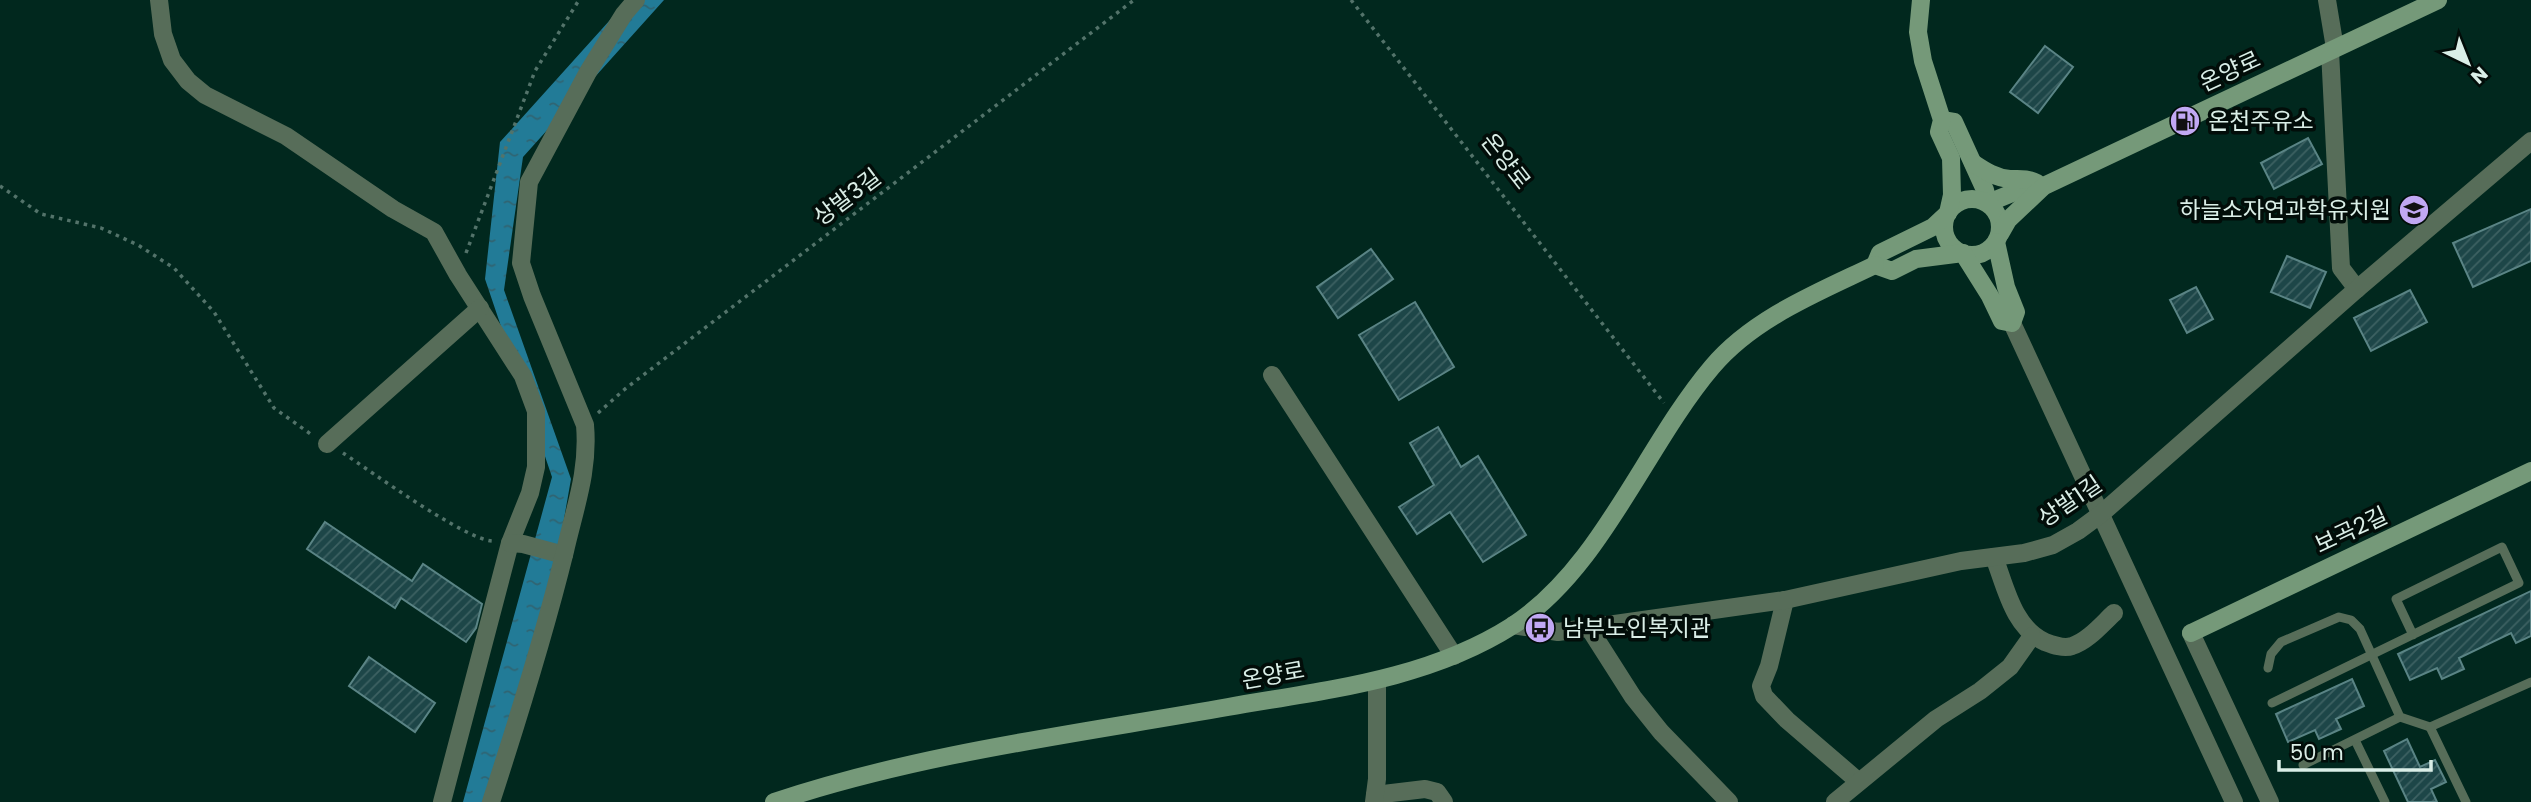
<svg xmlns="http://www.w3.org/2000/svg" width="2531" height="802" font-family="Poppins,'Noto Sans KR',sans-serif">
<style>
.water{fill:url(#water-ripples)}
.building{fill:url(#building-hatch);stroke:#5a8485;stroke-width:2}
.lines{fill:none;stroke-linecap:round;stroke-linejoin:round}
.path{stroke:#53736a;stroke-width:3.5;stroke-dasharray:3.5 5;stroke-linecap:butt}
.lane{stroke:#576d59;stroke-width:9}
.street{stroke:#576d59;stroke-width:18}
.secondary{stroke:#759979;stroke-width:18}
.labels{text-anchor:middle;stroke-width:7;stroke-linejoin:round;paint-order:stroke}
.street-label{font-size:23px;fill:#daeee7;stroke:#020d09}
.poi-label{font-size:23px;fill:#daeee7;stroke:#020d09;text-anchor:start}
</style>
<defs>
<pattern id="water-ripples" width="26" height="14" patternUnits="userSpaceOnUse" patternTransform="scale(1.75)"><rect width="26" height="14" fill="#227b97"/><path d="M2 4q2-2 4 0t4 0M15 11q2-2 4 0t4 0" fill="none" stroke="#306472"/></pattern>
<pattern id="building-hatch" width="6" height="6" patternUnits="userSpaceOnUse" patternTransform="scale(1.75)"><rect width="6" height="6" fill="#1d4648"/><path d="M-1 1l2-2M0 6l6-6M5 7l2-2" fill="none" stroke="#3d6162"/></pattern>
</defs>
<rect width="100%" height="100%" fill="#01281e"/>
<polygon class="water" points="628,0 664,0 523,157 504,290 571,479 550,599 485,802 463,802 552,477 485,279 500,142"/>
<g class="building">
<polygon points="2045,46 2073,67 2038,113 2010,92"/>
<polygon points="2308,138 2322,164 2274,189 2261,163"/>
<polygon points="2531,209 2531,261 2473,287 2453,243"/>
<polygon points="1371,249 1393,279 1338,318 1317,287"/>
<polygon points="2287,256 2326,272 2310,308 2271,292"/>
<polygon points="2196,287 2213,319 2187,333 2170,300"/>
<polygon points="2410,290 2427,322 2371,351 2354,318"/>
<polygon points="1415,302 1454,367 1399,400 1359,335"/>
<polygon points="1438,427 1461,467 1478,456 1526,535 1483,562 1450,512 1417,534 1399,507 1434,485 1410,443"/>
<polygon points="325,522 412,581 423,564 482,604 476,628 466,642 401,598 395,608 307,549"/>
<polygon points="2531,591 2531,636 2516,643 2511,633 2459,658 2464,669 2442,679 2437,668 2410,680 2398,654"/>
<polygon points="369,657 435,703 415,732 349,686"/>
<polygon points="2352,679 2364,706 2336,719 2341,729 2319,739 2315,730 2288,742 2276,714"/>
<polygon points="2407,739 2420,767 2435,760 2446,782 2431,789 2437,802 2408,802 2384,751"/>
</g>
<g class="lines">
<g class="path">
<polyline points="1351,0 1664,403"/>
<polyline points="0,186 41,214 101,228 138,245 174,268 214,312 274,408 312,435"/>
<polyline points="466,253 535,71 579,0"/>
<polyline points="598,413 625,389 1134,0"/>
<path d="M343,453c29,19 121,86 149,88"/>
</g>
<g class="lane">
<polyline points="2268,668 2271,654 2281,642 2339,617 2351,620 2360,629 2400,717 2430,727 2531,682"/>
<polyline points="2272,703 2519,583 2502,547 2396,599 2413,635"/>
<polyline points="2430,727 2466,802"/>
<polyline points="2355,740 2385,802"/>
<polyline points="2303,765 2400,717"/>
</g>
<g class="street">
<polyline points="159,0 163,34 172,60 188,81 205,95 286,136 393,209 434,232 458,275 523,376 536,411 536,467 530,493 510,543 442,802"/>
<polyline points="2327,0 2335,48"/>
<polyline points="2330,51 2341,268 2357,289"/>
<polyline points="2012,323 2234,802"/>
<polyline points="1272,375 1454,656"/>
<polyline points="327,444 480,308"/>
<polyline points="510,543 523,544 564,555"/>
<path d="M1994,557c12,31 19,70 51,85 8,3 19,7 27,4 16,-5 30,-22 42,-33"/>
<polyline points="1785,600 1769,666 1761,686 1764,696 1787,720 1858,781"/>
<polyline points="1513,625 1558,632 1785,600 1961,561 2024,553 2053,545 2078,531 2101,514 2357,289 2531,141"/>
<polyline points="1589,628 1633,697 1661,732 1729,802"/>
<polyline points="2191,633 2270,802"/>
<polyline points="1375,795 1425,789 1437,792 1444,802"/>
<path d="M491,802c27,-83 53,-166 74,-251 10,-44 24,-80 20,-126l-53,-129 -11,-33 8,-81 59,-110 36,-58 12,-14"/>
<polyline points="1374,802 1377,779 1377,681"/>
<polyline points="1835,802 1936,719 1980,691 2010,667 2032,636"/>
</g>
<g class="secondary">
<polyline points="1942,120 1954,122 1985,190 1988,203 2027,187 2044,186"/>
<path d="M1973,163c12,8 23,15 37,16 11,0 17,-1 27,4"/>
<circle cx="1972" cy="227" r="28"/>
<polyline points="2000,234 2008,220 2044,186 2438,0"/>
<polyline points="1875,265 1880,253 1933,227 1948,213 1952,195 1951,158 1939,132 1942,120 1923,61 1918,32 1921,0"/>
<polyline points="1875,265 1892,271 1916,259 1963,253 1990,296 2002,321 2012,323 2016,312 2006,287 1996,242"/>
<polyline points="2191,633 2531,471"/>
<path d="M774,802c147,-49 302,-68 454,-95 97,-17 199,-27 284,-81 89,-57 133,-180 200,-259 41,-49 107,-75 163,-102"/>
</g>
</g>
<defs>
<g id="fuel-disc" transform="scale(1.575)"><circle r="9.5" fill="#c1a8f3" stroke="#020d09"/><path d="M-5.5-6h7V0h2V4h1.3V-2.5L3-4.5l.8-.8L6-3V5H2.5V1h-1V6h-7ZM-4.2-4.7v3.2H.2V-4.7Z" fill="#111"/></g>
<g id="school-disc" transform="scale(1.575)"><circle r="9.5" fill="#c1a8f3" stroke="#020d09"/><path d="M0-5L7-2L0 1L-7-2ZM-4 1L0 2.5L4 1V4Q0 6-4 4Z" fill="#111"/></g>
<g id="bus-disc" transform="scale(1.575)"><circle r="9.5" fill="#c1a8f3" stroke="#020d09"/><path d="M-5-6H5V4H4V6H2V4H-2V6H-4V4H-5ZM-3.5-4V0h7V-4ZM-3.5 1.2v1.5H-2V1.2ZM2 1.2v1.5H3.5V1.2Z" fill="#111"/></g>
</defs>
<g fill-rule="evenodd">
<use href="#fuel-disc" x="2185" y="121"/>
<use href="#school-disc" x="2414" y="210"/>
<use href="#bus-disc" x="1540" y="628"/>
</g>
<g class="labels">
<g class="street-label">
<text transform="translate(2230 71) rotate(-25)" y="8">온양로</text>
<text transform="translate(1506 161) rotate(52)" y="8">온양로</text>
<text transform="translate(847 197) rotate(-37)" y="8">상발3길</text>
<text transform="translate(2070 501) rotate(-34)" y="8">상발1길</text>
<text transform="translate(2351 530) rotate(-25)" y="8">보곡2길</text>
<text transform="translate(1273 675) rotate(-10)" y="8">온양로</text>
</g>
<g class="poi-label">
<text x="2208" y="129">온천주유소</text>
<text x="2391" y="218" text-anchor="end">하늘소자연과학유치원</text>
<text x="1563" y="636">남부노인복지관</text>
</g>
</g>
<g transform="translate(2468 63) rotate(137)" stroke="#020d09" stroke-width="5" paint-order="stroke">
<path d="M0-5L12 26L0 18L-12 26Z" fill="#daeee7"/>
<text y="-10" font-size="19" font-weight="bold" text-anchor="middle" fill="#daeee7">N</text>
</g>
<path d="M2279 760v10h152v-10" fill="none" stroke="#daeee7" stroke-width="3.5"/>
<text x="2290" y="760" font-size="21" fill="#daeee7" stroke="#020d09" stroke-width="5" paint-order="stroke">50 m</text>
</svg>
